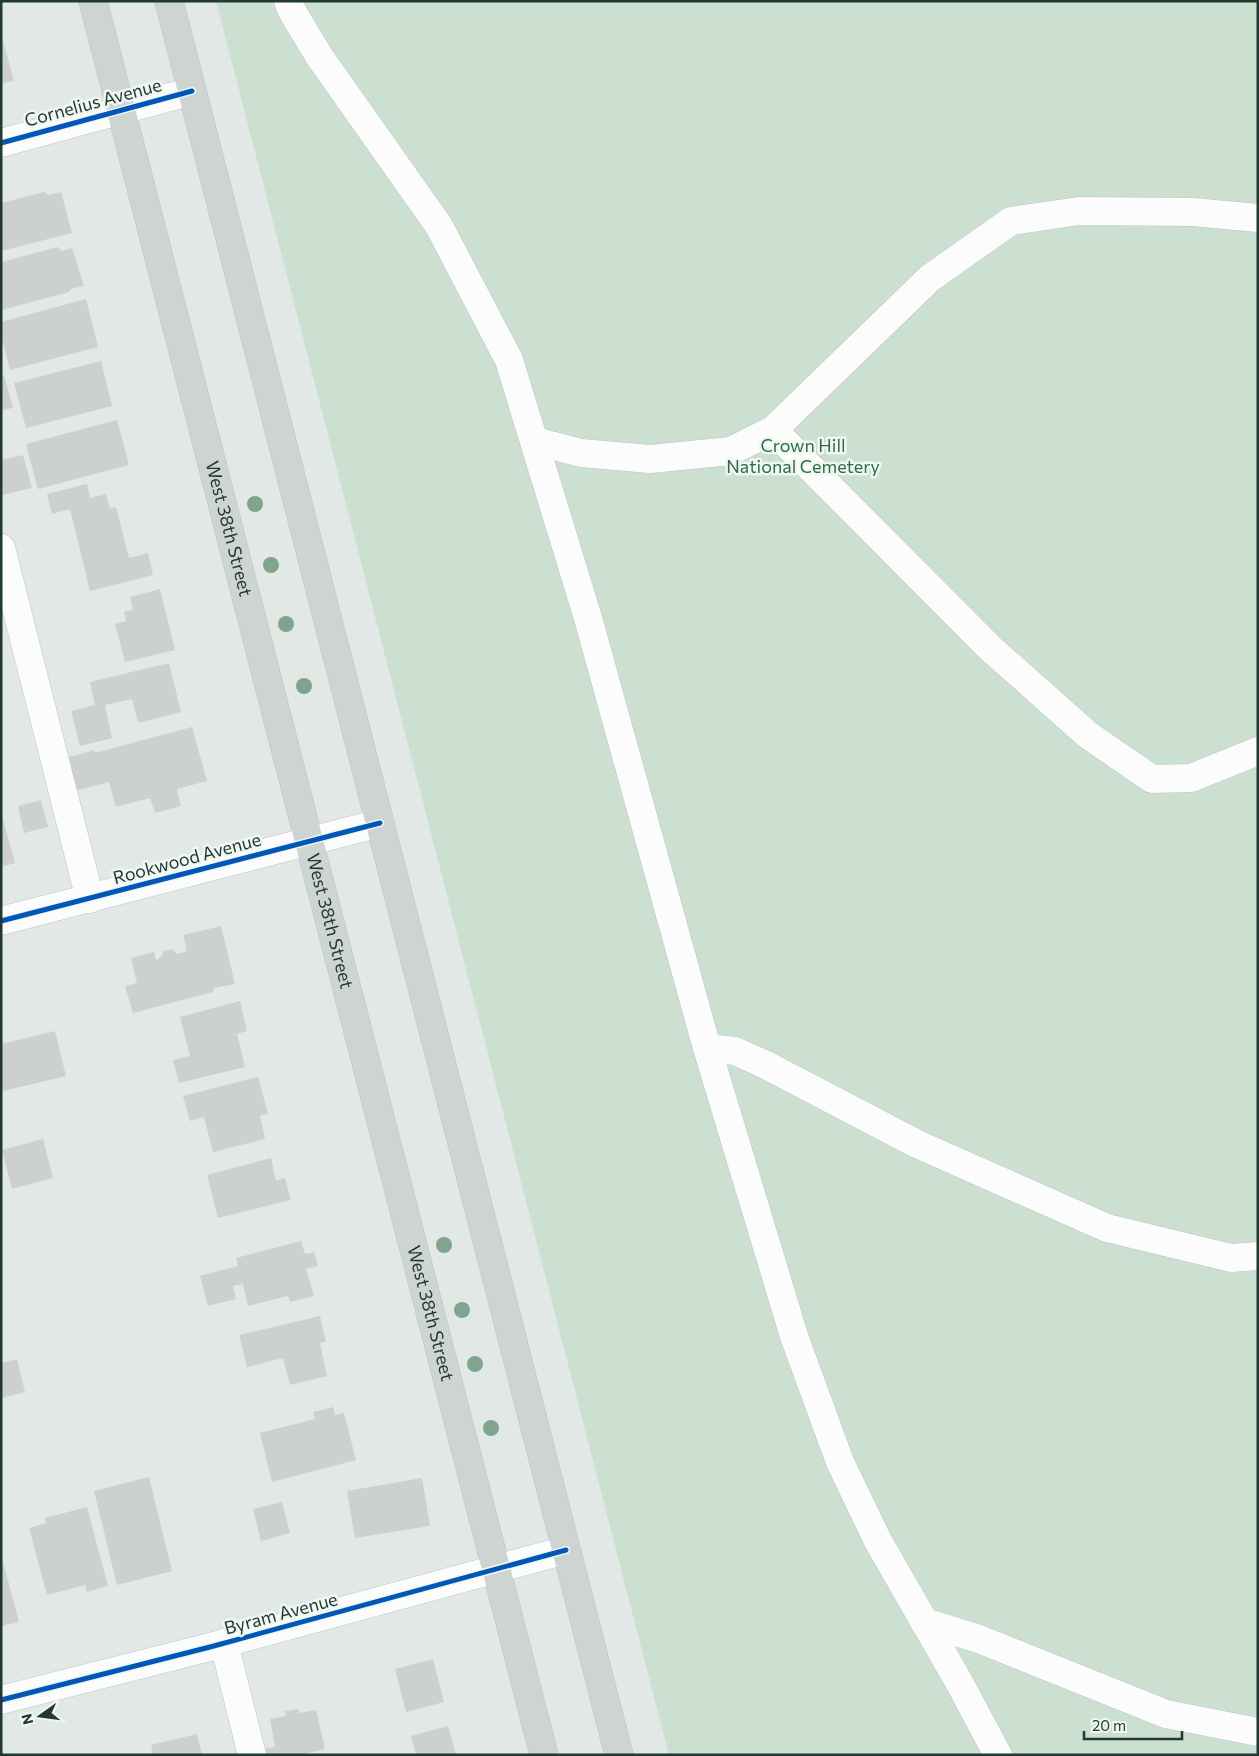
<svg xmlns="http://www.w3.org/2000/svg" width="1259" height="1756" font-family="Commissioner,sans-serif">
<style>
.green{fill:#cce0d2}
.building{fill:#ccd1cf}
.lines{fill:none;stroke-linecap:round;stroke-linejoin:round}
.minor-casing{stroke:#bfc4c2;stroke-width:29}
.major-casing{stroke:#bcc4c1;stroke-width:29}
.minor{stroke:#fbfcfb;stroke-width:28}
.major{stroke:#cdd4d1;stroke-width:28}
.cycleway-casing{stroke:#f0f7f3;stroke-width:8}
.cycleway{stroke:#0057b8;stroke-width:5}
.tree{fill:#80a48d}
.labels{text-anchor:middle;stroke-width:5;stroke-linejoin:round;paint-order:stroke}
.street-label{font-size:18px;fill:#223932;stroke:#f0f7f3}
.park-label{font-size:18px;fill:#2f6c45;stroke:#f0f7f3}
</style>
<rect width="100%" height="100%" fill="#e2e8e5"/>
<polygon class="green" points="216,1 1258,1 1258,1755 669,1755"/>
<g class="building">
<polygon points="1,41 3,41 14,81 1,84"/>
<polygon points="44,192 49,195 61,192 72,233 1,251 1,203"/>
<polygon points="58,247 61,251 72,248 84,286 71,289 69,292 2,310 1,262"/>
<polygon points="86,299 98,347 10,370 1,335 1,322"/>
<polygon points="101,361 112,406 26,428 14,383"/>
<polygon points="1,375 4,375 13,408 1,410"/>
<polygon points="117,420 129,465 38,489 26,444"/>
<polygon points="23,455 32,488 2,495 1,460"/>
<polygon points="87,484 90,498 106,494 110,508 116,507 129,558 148,553 153,575 90,591 70,509 52,514 47,494"/>
<polygon points="160,589 175,650 125,662 115,624 126,621 124,612 133,610 130,597"/>
<polygon points="169,663 181,712 138,723 132,699 105,705 112,738 80,746 71,711 95,705 90,682"/>
<polygon points="192,727 207,781 177,789 181,806 155,813 150,798 116,807 109,782 71,792 62,759 95,750 95,753"/>
<polygon points="41,800 48,827 24,833 18,806"/>
<polygon points="1,813 15,863 1,867"/>
<polygon points="221,926 235,984 214,988 213,992 133,1013 125,986 137,983 131,958 154,952 156,960 160,958 164,951 172,949 177,954 187,951 183,935"/>
<polygon points="240,1001 247,1031 237,1034 245,1067 179,1083 173,1060 190,1056 180,1017"/>
<polygon points="55,1031 66,1076 3,1091 1,1084 1,1044"/>
<polygon points="258,1077 268,1114 260,1116 265,1139 213,1152 204,1117 190,1121 183,1096"/>
<polygon points="43,1139 53,1178 12,1189 2,1150"/>
<polygon points="271,1158 276,1181 285,1178 291,1200 218,1218 207,1175"/>
<polygon points="301,1241 305,1254 314,1252 318,1266 306,1269 314,1296 290,1302 288,1296 248,1306 243,1284 233,1286 236,1299 208,1306 200,1276 238,1266 236,1258"/>
<polygon points="320,1316 326,1342 320,1343 327,1376 290,1385 283,1358 247,1367 239,1335"/>
<polygon points="17,1359 25,1392 1,1398 1,1363"/>
<polygon points="333,1407 335,1415 344,1413 356,1460 272,1482 260,1433 315,1419 313,1412"/>
<polygon points="149,1477 172,1571 117,1585 94,1491"/>
<polygon points="422,1478 430,1526 355,1538 347,1491"/>
<polygon points="282,1502 290,1533 261,1541 253,1509"/>
<polygon points="87,1507 108,1586 87,1592 85,1585 47,1595 29,1528 46,1523 45,1518"/>
<polygon points="1,1554 19,1622 1,1626"/>
<polygon points="433,1659 444,1702 406,1712 395,1669"/>
<polygon points="298,1709 299,1713 316,1710 325,1749 300,1755 264,1755 262,1749 275,1747 270,1719 286,1716 285,1711"/>
<polygon points="448,1726 456,1755 416,1755 411,1736"/>
<polygon points="197,1734 202,1755 153,1755 151,1745"/>
</g>
<g class="lines">
<g class="minor-casing">
<g id="minor">
<polyline points="288,1 292,11 319,56 439,226 509,360 588,618 707,1048 794,1336 840,1462 878,1541 959,1682 998,1755"/>
<polyline points="1,143 192,91"/>
<polyline points="773,430 990,648 1088,735 1152,779 1191,778 1258,751"/>
<polyline points="535,441 581,453 650,459 731,451 773,430 930,278 1011,221 1079,211 1193,212 1258,218"/>
<polyline points="1,548 90,899"/>
<polyline points="1,921 380,823"/>
<polyline points="707,1048 735,1051 764,1064 917,1144 1107,1228 1231,1258 1258,1256"/>
<polyline points="924,1622 979,1639 1166,1714 1258,1732"/>
<polyline points="224,1643 252,1755"/>
<polyline points="1,1700 210,1647 566,1550"/>
</g>
</g>
<g class="major-casing">
<g id="major">
<path id="s1" d="M93,1l451,1754"/>
<polyline points="169,1 619,1755"/>
</g>
</g>
<use href="#minor" class="minor"/>
<use href="#major" class="major"/>
<g class="cycleway-casing">
<g id="cycleway">
<polyline points="1,143 192,91"/>
<polyline points="1,921 380,823"/>
<polyline points="1,1700 210,1647 566,1550"/>
</g>
</g>
<use href="#cycleway" class="cycleway"/>
</g>
<g class="tree">
<circle cx="255" cy="504" r="8"/>
<circle cx="271" cy="565" r="8"/>
<circle cx="286" cy="624" r="8"/>
<circle cx="304" cy="686" r="8"/>
<circle cx="444" cy="1245" r="8"/>
<circle cx="462" cy="1310" r="8"/>
<circle cx="475" cy="1364" r="8"/>
<circle cx="491" cy="1428" r="8"/>
</g>
<g class="labels">
<g class="street-label">
<text transform="translate(93 103) rotate(-15)" y="6">Cornelius Avenue</text>
<text dy="6" stroke="none"><textPath href="#s1" startOffset="545">West 38th Street</textPath></text>
<text transform="translate(187 859) rotate(-15)" y="6">Rookwood Avenue</text>
<text dy="6" stroke="none"><textPath href="#s1" startOffset="950">West 38th Street</textPath></text>
<text dy="6" stroke="none"><textPath href="#s1" startOffset="1355">West 38th Street</textPath></text>
<text transform="translate(281 1614) rotate(-15)" y="6">Byram Avenue</text>
</g>
<g class="park-label">
<text x="803" y="452">Crown Hill<tspan x="803" dy="21">National Cemetery</tspan></text>
</g>
</g>
<rect width="1259" height="1756" fill="none" stroke="#223932" stroke-width="5"/>
<g transform="translate(40 1716) rotate(256)" stroke="#f0f7f3" stroke-width="4" paint-order="stroke">
<path d="M0-4L9 19L0 12L-9 19Z" fill="#223932"/>
<text y="-8" font-size="14" font-weight="bold" text-anchor="middle" fill="#223932">N</text>
</g>
<path d="M1084 1731v8h98v-8" fill="none" stroke="#223932" stroke-width="2.5"/>
<text x="1092" y="1731" font-size="15" fill="#223932" stroke="#f0f7f3" stroke-width="4" paint-order="stroke">20 m</text>
</svg>
